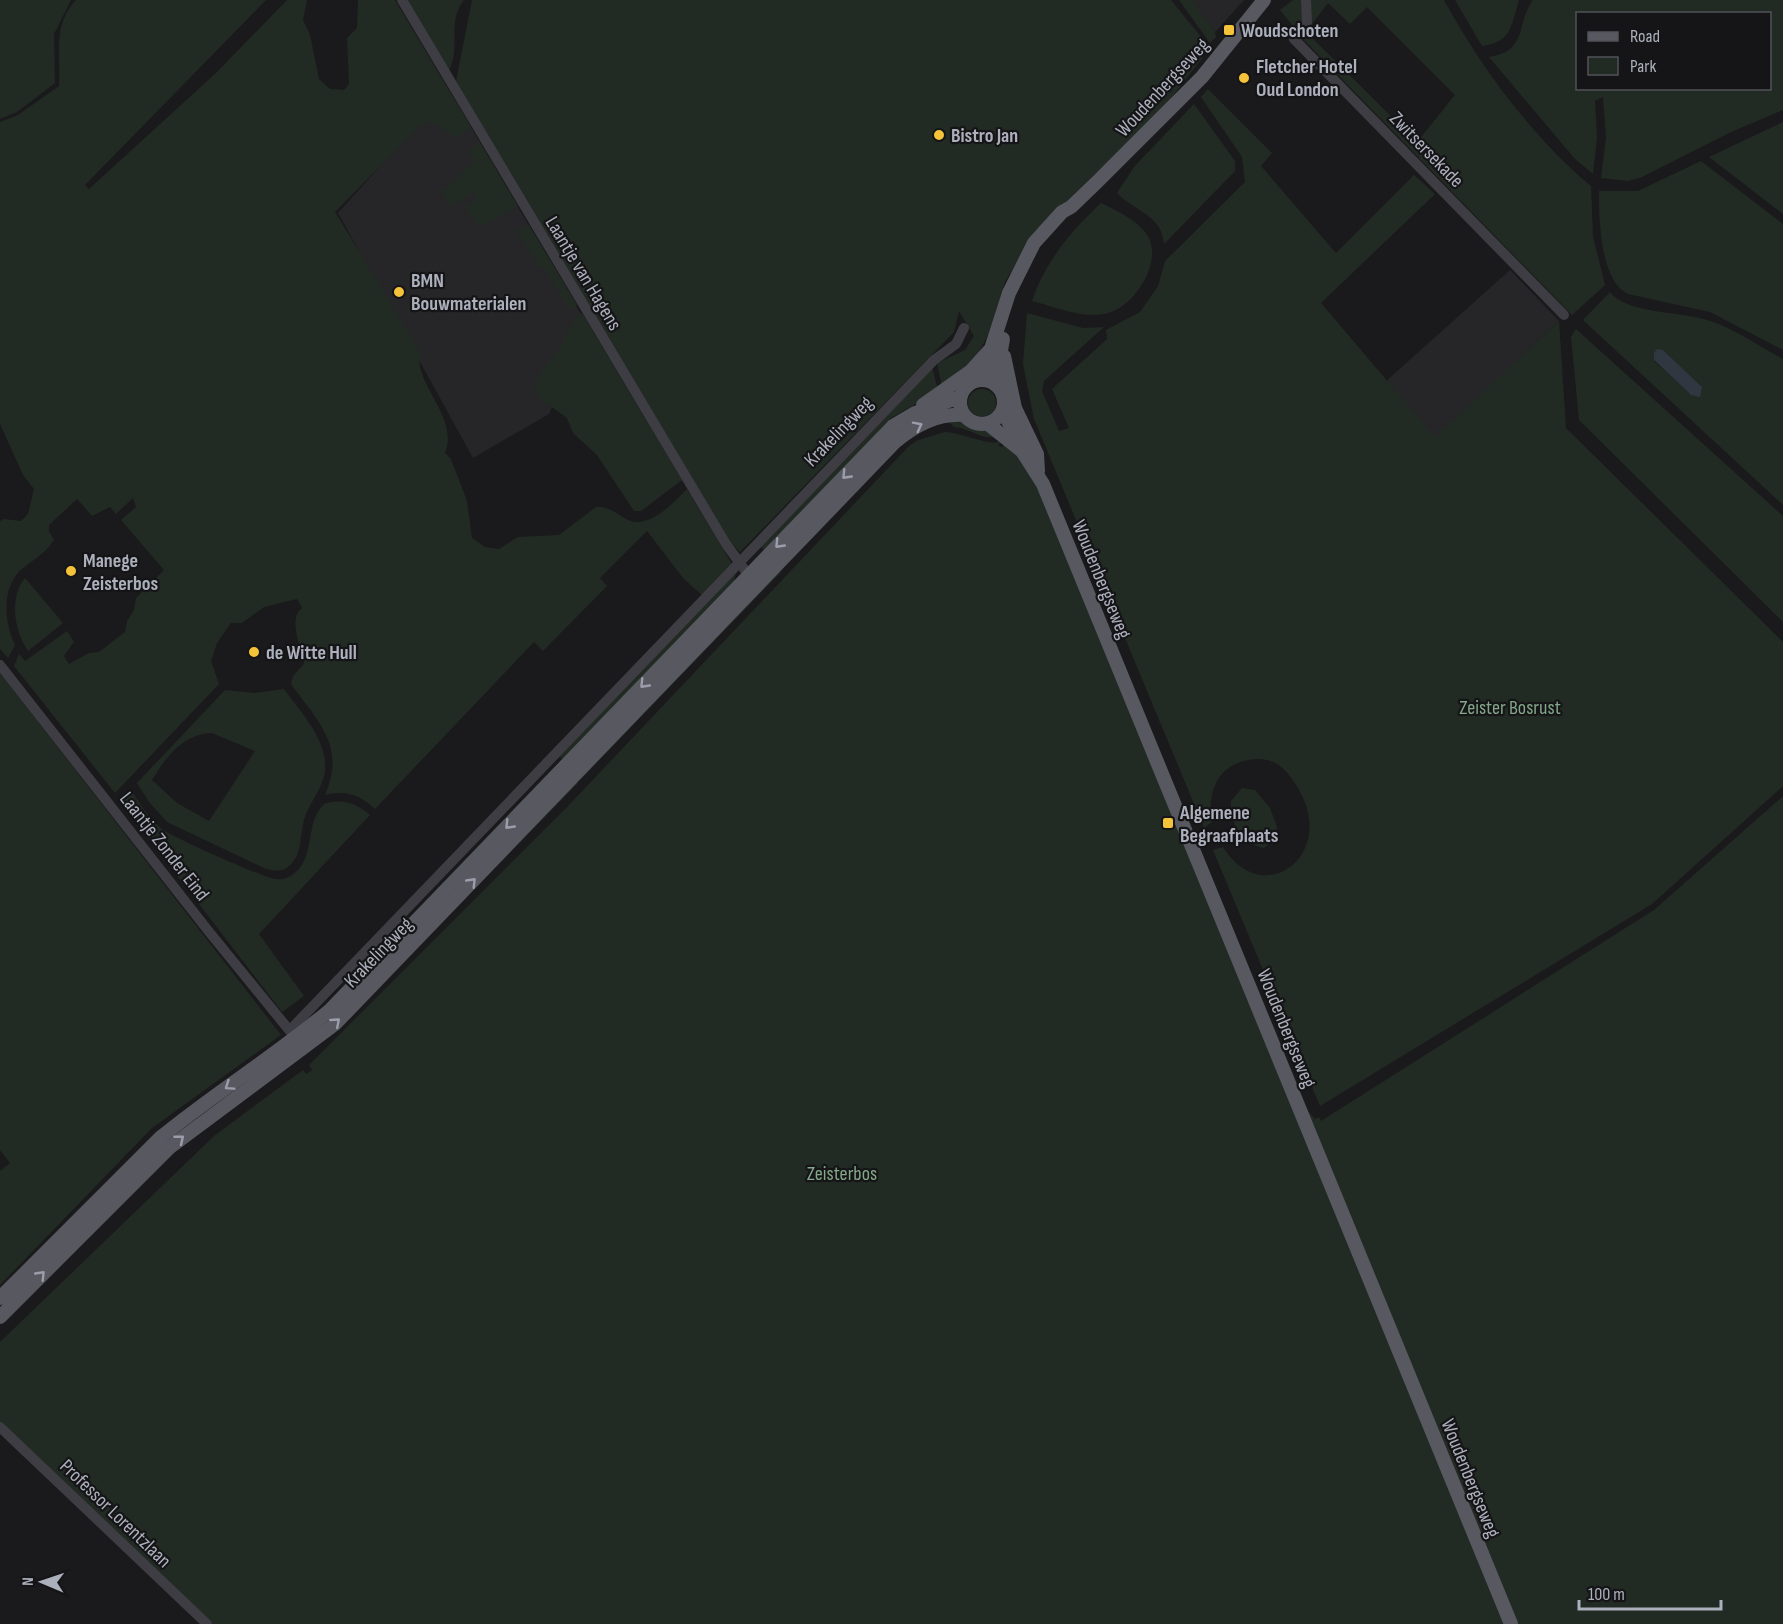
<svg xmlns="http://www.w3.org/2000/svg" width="1783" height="1624" font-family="'Sofia Sans Condensed',sans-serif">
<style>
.built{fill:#262629}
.green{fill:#222b23;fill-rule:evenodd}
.water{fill:#2f3841}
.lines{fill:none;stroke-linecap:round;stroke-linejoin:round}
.minor{stroke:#3d3d43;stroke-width:10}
.major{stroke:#575860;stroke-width:14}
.oneway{stroke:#9b9eaa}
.poi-dot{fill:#f5c33a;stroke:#151517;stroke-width:2}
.labels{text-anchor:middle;stroke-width:4.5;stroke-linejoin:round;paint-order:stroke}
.poi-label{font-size:20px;font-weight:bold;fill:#acb0bc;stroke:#151517;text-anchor:start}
.street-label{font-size:20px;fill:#acb0bc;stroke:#151517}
.park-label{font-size:20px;fill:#83a788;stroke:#151517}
</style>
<rect width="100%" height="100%" fill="#1a1a1c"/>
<g class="built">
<polygon points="1193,0 1244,0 1215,32"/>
<polygon points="449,90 587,324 549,414 473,458 338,213"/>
<polygon points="1510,270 1559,321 1435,438 1385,382"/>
</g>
<g class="green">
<polygon points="0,0 71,0 54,34 55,83 17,112 0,119"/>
<path d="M76,0h190l-181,185 4,4 127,-116 71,-73h20l-4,20 7,15 9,44 11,10 14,1 5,-6 -2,-46 10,-10 1,-28h37l76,127 -15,11 -22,-15 -13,2 -86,87 86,141c0,4 -2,9 -1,14 7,29 37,55 25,86l6,6 16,42 5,37 13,9 14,2 19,-12 41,-2 37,-28c12,-1 20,6 30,12 22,12 47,-16 61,-30l45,75 -28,33 -21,-19 -36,-47 -47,47 7,8 -64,65 -9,-9 -159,167c-15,-14 -29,-19 -50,-14 21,-49 -6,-72 -34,-111l2,-8 11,-12c-2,-17 -17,-44 -2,-56l-5,-9 -33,8 -22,16h-11l-14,20 -6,18 8,23 -104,109 -101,-127 5,-12 6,7 42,-30 7,11 -10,14 5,8 20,-11 10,-1 26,-20 2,-11 7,-11 2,-12 28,-28 -43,-50 15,-13 -3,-9 -17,16 -6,-7 -18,9 -15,-17 -28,26v6l5,9c-7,12 -21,20 -32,29 -21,18 -18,53 -7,76l-7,13 -8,-9v-128l4,-2 17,2 7,-7 6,-25 -11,-14 -23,-51v-302l18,-7 41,-29c2,-32 -7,-60 17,-86z"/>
<path d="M405,0h59c-18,22 -2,49 -16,72z"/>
<polygon points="472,0 1171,0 1210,48 1165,106 1034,233 1005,282 988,335 974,361 942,387 937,363 965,350 974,336 959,311 954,332 740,552 731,543 456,81"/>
<polygon points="1179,0 1193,0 1215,32 1216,37 1210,43"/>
<path d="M1293,0h151c36,66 88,137 147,186l2,51 12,48 -33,30 -268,-275 -24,-30zM1328,3l22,21 17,-17 88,88 -38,47 -111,-110z"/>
<path d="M1455,0h64c-8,26 -7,42 -37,46z"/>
<path d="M1533,0h250v110l-52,22 -89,45 -14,4 -27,-3 5,-40 -3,-41 -8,4 2,37 -4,36 -18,-15 -86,-102c40,-6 26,-33 44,-57zM1578,14h192v74h-192z"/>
<path d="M1208,89l64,64 -11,13 75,87 78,-78 21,19 -114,109 114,134 124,-116 7,107 217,214v144l-131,118 -332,202 -107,-256 10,-3c41,66 120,5 71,-65 -9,-13 -18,-23 -36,-23 -37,1 -52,29 -46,63l-8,6 -170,-409 -11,-55 4,-51 56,15 21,-1 -60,54 -2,10 17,40 10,-3 -17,-39 55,-50 -1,-9 34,-18 18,-26 7,-25 80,-79 -3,-25 -41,-60z"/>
<path d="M1194,104l41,57v10l-71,73c-2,-29 -30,-33 -47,-51l17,-26z"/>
<polygon points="1783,122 1783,214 1709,157"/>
<polygon points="479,141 518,206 480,227 465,208 475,199 475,191 454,206 450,205 441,192 474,161 468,153"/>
<path d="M1701,161l82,63v126l-73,-38 -82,-18c-28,-13 -29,-75 -29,-103h39z"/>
<path d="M1101,203c16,8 39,18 48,35 13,27 -17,72 -45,76 -24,4 -49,-7 -72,-13 13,-39 39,-70 69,-98z"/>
<polygon points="529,225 577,305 570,310 544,268 539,267 516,230"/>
<path d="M1610,292c14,20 66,20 89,26 29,6 58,27 84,41v146l-200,-185zM1663,350l39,37 -11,8 -37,-34v-8z"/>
<path d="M582,313l100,167 -41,31h-7l-37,-56 -24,-22 -6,-15 -25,-18 -7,-10c1,-19 15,-26 24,-41 8,-13 10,-25 23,-36z"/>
<polygon points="1576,329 1783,516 1783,622 1579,420 1571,337"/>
<polygon points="932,366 938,391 891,418 804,509 767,553 759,545"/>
<circle cx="982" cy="403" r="14"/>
<path d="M961,419c13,8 25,9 35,18 -13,3 -28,-9 -42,-10l-5,-5z"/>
<path d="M945,432c16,0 44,15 57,9l-4,4 4,2 3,-3 20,19 12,18 151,358 120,272 7,8 4,-2 2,4 333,-211 129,-114v828h-1573l-210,-202v-80l214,-206 89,-66 3,4 6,-4 -3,-5 260,-260 340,-359 9,-6z"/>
<polygon points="777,569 781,572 581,779 578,776"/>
<polygon points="736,572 733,586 565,763 559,755"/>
<path d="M25,578l38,45 -35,28c-14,-20 -19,-54 -3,-73z"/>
<polygon points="0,673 281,1035 152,1128 0,1285 0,1171 10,1163 0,1150"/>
<path d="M284,689c16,22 38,45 41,72 3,22 -15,39 -21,59 -4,14 -2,34 -13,44 -7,8 -15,7 -25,5l-99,-47 -18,-20 -12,-19 88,-93 29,3zM212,733l43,18 -46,70 -32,-18 -25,-23c14,-23 31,-46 60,-47z"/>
<polygon points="575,780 578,783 331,1036 328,1034"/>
<path d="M1242,788l13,2 15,18 7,19 -1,11 -12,10c-23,-4 -34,-25 -33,-47z"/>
<path d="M131,790c9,14 18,29 31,39 10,8 104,50 114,50 8,1 15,-2 21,-8 18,-18 8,-48 27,-67 18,-6 32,-1 46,11l-111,119 45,62 -22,16 -163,-212z"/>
</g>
<polygon class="water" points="1657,349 1663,350 1702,387 1700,397 1691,395 1654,360 1654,353"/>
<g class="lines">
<g class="minor">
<polyline points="402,0 726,544 752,580"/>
<polyline points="1306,0 1307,22 1294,39 1564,315"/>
<polyline points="0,665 210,933 294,1036"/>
<polyline points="290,1030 934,360 956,344 964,328"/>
<polyline points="0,1427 207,1624"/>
</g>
<g class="major">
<polyline points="1004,356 1015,408 1037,454 1038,471"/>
<polyline points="981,380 1009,293 1034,243 1062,212 1071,207 1097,182 1202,77 1264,0"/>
<circle cx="982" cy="402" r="22"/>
<polyline points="995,384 1003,339"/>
<polyline points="923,405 971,371 989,351"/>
<polyline points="1003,410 1022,451"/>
<polyline points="988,424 1022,451 1043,484 1511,1624"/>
<path d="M0,1298l160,-160c55,-45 115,-82 170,-128l563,-584 22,-13 45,-16"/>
<path d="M0,1317l169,-169 166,-124 560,-582c19,-16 43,-29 69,-27"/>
</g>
</g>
<defs><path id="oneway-chevron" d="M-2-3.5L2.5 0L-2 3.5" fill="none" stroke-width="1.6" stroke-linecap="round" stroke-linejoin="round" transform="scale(1.5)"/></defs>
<g class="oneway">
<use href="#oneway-chevron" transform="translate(918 426) rotate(-27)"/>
<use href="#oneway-chevron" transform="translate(846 475) rotate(134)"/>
<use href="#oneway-chevron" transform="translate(779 544) rotate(134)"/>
<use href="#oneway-chevron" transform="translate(644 684) rotate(134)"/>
<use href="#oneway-chevron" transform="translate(509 825) rotate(134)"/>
<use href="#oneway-chevron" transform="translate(472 882) rotate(-46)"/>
<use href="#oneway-chevron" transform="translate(336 1022) rotate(-41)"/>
<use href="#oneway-chevron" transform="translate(229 1086) rotate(146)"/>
<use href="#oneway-chevron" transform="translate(180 1139) rotate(-39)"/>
<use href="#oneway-chevron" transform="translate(41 1275) rotate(-46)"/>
</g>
<g class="poi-dot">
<rect x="1223" y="24" width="12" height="12" rx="3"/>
<circle cx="1244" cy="78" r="6"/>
<circle cx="939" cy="135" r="6"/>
<circle cx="399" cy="292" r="6"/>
<circle cx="71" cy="571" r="6"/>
<circle cx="254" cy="652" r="6"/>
<rect x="1162" y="817" width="12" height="12" rx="3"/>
</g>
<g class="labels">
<g class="poi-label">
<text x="1241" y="37">Woudschoten</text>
<text x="1256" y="73">Fletcher Hotel<tspan x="1256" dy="23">Oud London</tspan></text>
<text x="951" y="142">Bistro Jan</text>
<text x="411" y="287">BMN<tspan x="411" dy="23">Bouwmaterialen</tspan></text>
<text x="83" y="567">Manege<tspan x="83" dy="23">Zeisterbos</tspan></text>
<text x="266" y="659">de Witte Hull</text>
<text x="1180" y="819">Algemene<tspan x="1180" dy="23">Begraafplaats</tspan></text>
</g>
<g class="street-label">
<text transform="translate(1162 87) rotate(-47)" y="7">Woudenbergseweg</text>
<text transform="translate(1427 149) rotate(46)" y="7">Zwitsersekade</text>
<text transform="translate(584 273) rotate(59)" y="7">Laantje van Hagens</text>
<text transform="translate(838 431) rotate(-46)" y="7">Krakelingweg</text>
<text transform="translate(1102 579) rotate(68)" y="7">Woudenbergseweg</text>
<text transform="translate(165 846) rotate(52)" y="7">Laantje Zonder Eind</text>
<text transform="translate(378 952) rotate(-46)" y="7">Krakelingweg</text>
<text transform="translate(1287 1028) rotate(68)" y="7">Woudenbergseweg</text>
<text transform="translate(1471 1478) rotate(68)" y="7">Woudenbergseweg</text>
<text transform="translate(116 1513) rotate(44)" y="7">Professor Lorentzlaan</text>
</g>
<g class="park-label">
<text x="1510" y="714">Zeister Bosrust</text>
<text x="842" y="1180">Zeisterbos</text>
</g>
</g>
<rect x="1576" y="12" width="195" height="78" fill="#151517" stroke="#515359" stroke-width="1.5"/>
<rect x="1588" y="32" width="30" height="9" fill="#575860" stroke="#515359" stroke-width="1.5"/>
<text x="1630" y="42" font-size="18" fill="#acb0bc">Road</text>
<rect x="1588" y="57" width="30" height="18" fill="#222b23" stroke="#515359" stroke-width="1.5"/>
<text x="1630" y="72" font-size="18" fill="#acb0bc">Park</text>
<g transform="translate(42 1582) rotate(272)" stroke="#151517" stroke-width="4.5" paint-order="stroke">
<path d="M0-4.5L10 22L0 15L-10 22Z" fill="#acb0bc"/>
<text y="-9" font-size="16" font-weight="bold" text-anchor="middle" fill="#acb0bc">N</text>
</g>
<path d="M1579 1600v9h142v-9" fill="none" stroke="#acb0bc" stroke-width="3"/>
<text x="1588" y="1600" font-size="18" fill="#acb0bc" stroke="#151517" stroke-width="4.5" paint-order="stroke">100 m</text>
</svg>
